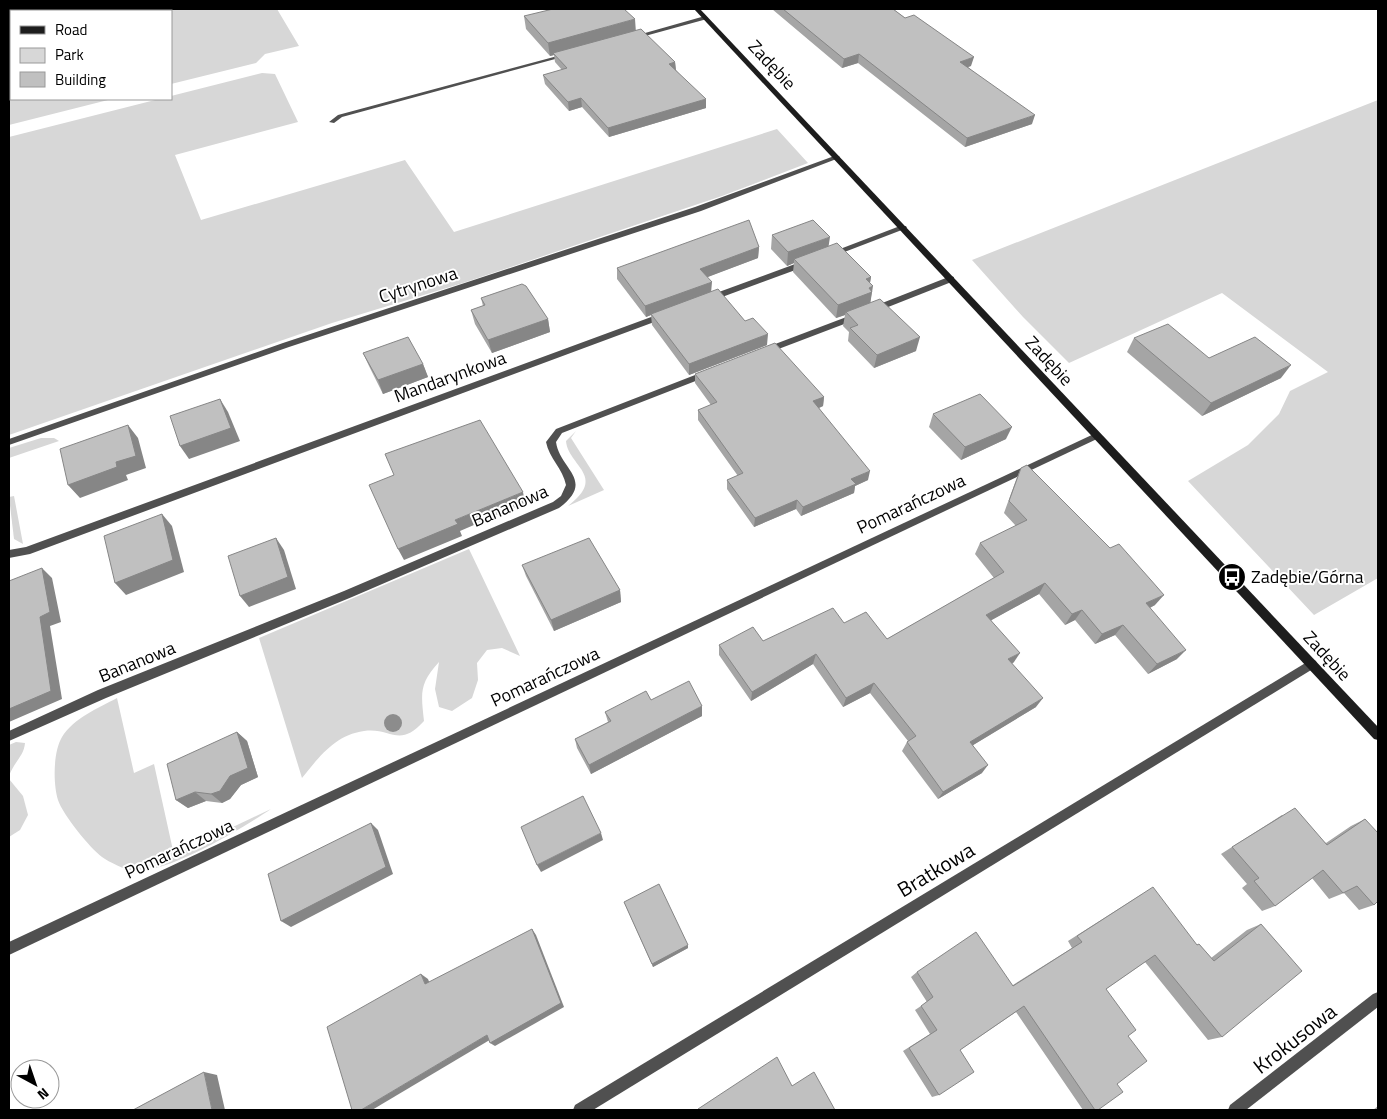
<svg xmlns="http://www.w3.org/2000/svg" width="1387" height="1119" font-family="'Titillium Web',sans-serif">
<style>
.green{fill:#d7d7d7}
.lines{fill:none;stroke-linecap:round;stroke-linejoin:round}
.lane{fill:#505050;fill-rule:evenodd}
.street{fill:#505050;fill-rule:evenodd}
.secondary{fill:#1d1d1d;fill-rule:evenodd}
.tree{fill:#8c8c8c}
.wall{fill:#a5a5a5}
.shaded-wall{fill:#868686}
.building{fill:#c0c0c0;stroke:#868686}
.labels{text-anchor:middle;stroke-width:4;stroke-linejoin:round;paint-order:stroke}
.street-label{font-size:18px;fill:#000;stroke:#fff}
.poi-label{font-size:18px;fill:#000;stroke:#fff;text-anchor:start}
.near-street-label{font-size:21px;fill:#000;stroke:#fff}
</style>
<rect width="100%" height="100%" fill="#fff"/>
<g class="green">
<polygon points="67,9 277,9 299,46 265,54 256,63 171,84 171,11 56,11"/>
<polygon points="11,21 11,99 112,99 9,125 9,22"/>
<polygon points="262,73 275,74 298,122 175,155 201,220 405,160 454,232 777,129 808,163 722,196 463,283 332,323 9,435 9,137 159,99 171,99 171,96"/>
<polygon points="1378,100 1378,578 1314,615 1188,481 1248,445 1279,414 1290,391 1328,372 1222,293 1069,363 1023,317 972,260"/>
<path d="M576,431l-5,7 33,52 -36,16c40,-30 0,-40 -2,-65z"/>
<polygon points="41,438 54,438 59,441 9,458 9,448"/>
<polygon points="14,496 23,544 14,539 9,497"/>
<path d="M469,549l51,107 -18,-8 -15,2 -10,13 1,17 -6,18 -20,13 -13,-4 -4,-18 4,-27c-20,22 -18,31 -15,59 -25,28 -33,6 -60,10 -29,4 -45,26 -62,47l-43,-140z"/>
<path d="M117,698l17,75 20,-9 20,91 97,-46c-28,19 -104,65 -137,62 -9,-1 -25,-9 -32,-14 -12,-9 -39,-42 -44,-57 -5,-16 -5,-48 4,-63 12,-19 36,-29 55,-39z"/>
<path d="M16,742l9,1c-1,13 -11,19 -16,33v-31z"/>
<polygon points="9,779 23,796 28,815 20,830 9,837"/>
</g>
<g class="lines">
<g class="lane">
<polygon points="705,16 708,18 707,19 634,39 631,37"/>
<polygon points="565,54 570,55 342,117 334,123 329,122 338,115"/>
</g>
<g class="street">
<polygon points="837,155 840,157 839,158 701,211 289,347 9,445 9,439 283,343 695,207"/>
<polygon points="900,226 906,226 907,228 834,256 828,256 827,254"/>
<polygon points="806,260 810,263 809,265 714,300 711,301 707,298 708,296"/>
<polygon points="951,276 954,277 954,281 878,311 872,311 871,309 872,307"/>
<polygon points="662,313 665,314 665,318 30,554 9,558 9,550 26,547"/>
<polygon points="857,313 860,314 860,318 768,353 765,354 761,351 762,349"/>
<path d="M708,370l4,3 -1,2 -149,58 -6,9c4,28 40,38 3,66l-207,89 -246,101 -97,43v-10l89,-41 246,-99 209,-89 8,-6 5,-11c-3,-16 -17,-27 -20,-43l10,-13z"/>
<polygon points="1096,433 1101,436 1099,438 9,955 9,942"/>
<polygon points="1312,659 1316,661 1317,664 1316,667 593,1110 573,1110 575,1105"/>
<polygon points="1378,992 1378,1007 1246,1110 1228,1110 1230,1105 1373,994"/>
</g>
<polygon class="secondary" points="694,9 700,9 1378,727 1378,740 1374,739"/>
</g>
<circle class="tree" cx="393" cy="723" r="9"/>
<g class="wall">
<polygon points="772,9 893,9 971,66 968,67 1032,124 965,147 858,63 842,68"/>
<polygon points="524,16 636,31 675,62 676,70 706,108 609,137 582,107 569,111 545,84 543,75 562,70 555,62 554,55 550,56 526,29"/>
<polygon points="772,235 828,246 871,277 870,283 872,291 870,303 916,351 874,368 848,341 849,332 843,326 845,315 836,318 793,272 794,263 787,266 771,249"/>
<polygon points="759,247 758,258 707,277 711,291 767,345 689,375 652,325 651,315 646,317 617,279 617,268"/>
<polygon points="481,298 548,319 550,332 492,353 475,324 471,310 483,306"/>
<polygon points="1134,338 1209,358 1281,378 1202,416 1127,352"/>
<polygon points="363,353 423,364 428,377 383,394 369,366"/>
<polygon points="695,374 824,397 823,406 819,408 868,480 855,486 854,493 801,516 796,509 754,527 727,489 727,480 738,476 698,420 698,410 711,405 695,383"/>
<polygon points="933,414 1006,439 961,460 929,427"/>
<polygon points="1021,468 1155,605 1150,608 1177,659 1148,674 1115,635 1095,644 1075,620 1065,625 1039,594 991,620 1014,662 1012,664 1036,707 973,745 982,773 938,799 902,751 907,742 908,741 870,693 843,707 813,664 751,701 719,655 719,645 763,641 844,623 887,639 994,578 975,554 980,543 1016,526 1004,513 1016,480"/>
<polygon points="522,565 620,590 621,602 554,631 526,576"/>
<polygon points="651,700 702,716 591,774 577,748 575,739 608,722 605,712"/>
<polygon points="237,732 247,741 258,777 241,785 230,799 222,803 206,801 188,808 176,800"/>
<polygon points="1282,815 1326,843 1351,826 1365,819 1374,905 1359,910 1344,893 1329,899 1312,878 1275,906 1262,911 1242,888 1247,884 1221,854"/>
<polygon points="1142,894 1196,945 1199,944 1211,958 1247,930 1261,924 1222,1037 1208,1040 1145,962 1106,989 1128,1036 1117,1084 1098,1110 1083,1110 1016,1012 960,1050 939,1095 932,1097 903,1051 930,1034 915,1010 927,1002 911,977 917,972 1013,985 1072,948 1068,941"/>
<polygon points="624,902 688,948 653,967"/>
<polygon points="1378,1106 1378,1110 1373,1110"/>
</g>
<g class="shaded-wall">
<polygon points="635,19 636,33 553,53 554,55 550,56 548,43"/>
<polygon points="859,54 858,63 842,68 844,59"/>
<polygon points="974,57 971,66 958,70 960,62"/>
<polygon points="675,62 676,71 669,64"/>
<polygon points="581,98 582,107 569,111 568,102"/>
<polygon points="706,99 706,108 609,137 608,128"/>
<polygon points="1035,115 1032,124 965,147 967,138"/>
<polygon points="830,237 828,250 794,259 794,263 787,266 788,252"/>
<polygon points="759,247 758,258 700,280 700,269"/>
<polygon points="871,277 869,288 873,286 870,305 846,312 845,315 836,318 838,305 866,279"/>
<polygon points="712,282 711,293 651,314 651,315 646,317 645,306"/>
<polygon points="548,319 550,332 492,353 488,340"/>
<polygon points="768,334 767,345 689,375 689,364"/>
<polygon points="920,337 916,351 874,368 877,355"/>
<polygon points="423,364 428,377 383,394 378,380"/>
<polygon points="1291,365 1281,378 1202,416 1211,403"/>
<polygon points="824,397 823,406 812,411 813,401"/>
<polygon points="220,399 228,412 240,441 189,459 180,446"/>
<polygon points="128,425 138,438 146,468 126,475 128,480 80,498 68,485 116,462"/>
<polygon points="1012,427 1006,439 961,460 965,447"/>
<polygon points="870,471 868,480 855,486 854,493 801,516 803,507 851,479"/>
<polygon points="523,492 525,503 460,531 462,536 404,560 398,549 455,520"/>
<polygon points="797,500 796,509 754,527 755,518"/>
<polygon points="162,514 172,526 184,572 126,595 115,583"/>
<polygon points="276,538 284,550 296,589 249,607 240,596"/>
<polygon points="42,568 52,578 61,622 50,626 62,699 9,722 9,709 40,617"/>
<polygon points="1045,583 1039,594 981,626 986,615"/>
<polygon points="620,590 621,602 554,631 551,620"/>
<polygon points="1164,595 1155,605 1137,614 1146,603"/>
<polygon points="1082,610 1075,620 1065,625 1072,614"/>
<polygon points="1123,625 1115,635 1095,644 1102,634"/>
<polygon points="1186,650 1177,659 1148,674 1157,664"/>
<polygon points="1020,653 1014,662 1002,669 1008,659"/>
<polygon points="816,654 813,664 751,701 752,692"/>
<polygon points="874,683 870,693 843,707 846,698"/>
<polygon points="1043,698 1036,707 965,750 970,742"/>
<polygon points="702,706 702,716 591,774 589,765"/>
<polygon points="237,732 247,741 258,777 241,785 230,799 222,803 211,794"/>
<polygon points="988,765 982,773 938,799 943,792"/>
<polygon points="195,792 206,801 188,808 176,800"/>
<polygon points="371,823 378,830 393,874 291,927 281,921"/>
<polygon points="601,833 603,840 541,872 537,865"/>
<polygon points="532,929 536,935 564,1007 495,1046 490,1043"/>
<polygon points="688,945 688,948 653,967 652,964"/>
<polygon points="421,974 428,979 432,989 425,984"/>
<polygon points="487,1035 493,1038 372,1110 361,1110"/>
<polygon points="204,1072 217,1075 225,1110 212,1110"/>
</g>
<g class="building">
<polygon points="553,9 624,9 635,19 548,43 524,16"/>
<polygon points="783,9 893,9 905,18 914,15 974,57 960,62 1035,115 967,138 859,54 844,59"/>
<polygon points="641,29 675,62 669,64 706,99 608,128 581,98 568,102 543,75 567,68 553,53"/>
<polygon points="749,220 759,247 700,269 712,282 645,306 617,268"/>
<polygon points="813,220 830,237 788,252 772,235"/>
<polygon points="837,243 871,277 866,279 873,286 869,288 872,292 838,305 794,259"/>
<polygon points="522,284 526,286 548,319 488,340 471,310 485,305 481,298"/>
<polygon points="718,289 745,321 753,318 768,334 689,364 651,314"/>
<polygon points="880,299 920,337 877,355 850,328 858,325 846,312"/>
<polygon points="1168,324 1209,358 1255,337 1291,365 1211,403 1134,338"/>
<polygon points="408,337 423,364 378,380 363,353"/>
<polygon points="775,343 824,397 813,401 870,471 851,479 856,484 803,507 797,500 755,518 727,480 743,473 698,410 717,402 695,374"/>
<polygon points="980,394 1012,427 965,447 933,414"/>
<polygon points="220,399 231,428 180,446 170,416"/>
<polygon points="480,420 523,492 455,520 458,524 398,549 369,485 394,475 385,454"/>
<polygon points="128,425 136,456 116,462 117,467 68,485 60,449"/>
<polygon points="1027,465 1110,548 1119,544 1150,579 1164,595 1146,603 1186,650 1157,664 1123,625 1102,634 1082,610 1072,614 1045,583 986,615 1020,653 1008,659 1043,698 970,742 988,765 943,792 907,742 916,736 874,683 846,698 816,654 752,692 719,645 753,627 763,641 833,608 844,623 866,612 887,639 1004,572 980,543 1027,520 1009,501 1021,468"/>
<polygon points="162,514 173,560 115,583 104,536"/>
<polygon points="276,538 288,577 240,596 228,556"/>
<polygon points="589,538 620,590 551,620 522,565"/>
<polygon points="42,568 50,612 40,617 51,691 9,709 9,581"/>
<polygon points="689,681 702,706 589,765 575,739 611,721 605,712 646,691 651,700"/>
<polygon points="237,732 248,768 230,776 220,791 211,794 195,792 176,800 167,764"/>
<polygon points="583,796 601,833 537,865 521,827"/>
<polygon points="1295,808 1327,845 1365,819 1378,833 1378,901 1374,905 1357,886 1343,893 1323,870 1275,906 1254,881 1259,878 1232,847"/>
<polygon points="371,823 386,867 281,921 268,874"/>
<polygon points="659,884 688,945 652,964 624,902"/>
<polygon points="1153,887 1197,945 1199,944 1214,961 1261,924 1302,971 1222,1037 1155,955 1106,989 1136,1030 1128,1036 1147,1061 1117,1084 1123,1092 1098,1110 1095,1110 1024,1006 960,1050 974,1072 939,1095 909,1048 937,1030 921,1006 933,997 917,972 976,932 1013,986 1082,942 1077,936"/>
<polygon points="532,929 561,1003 490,1043 487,1035 361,1110 352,1110 327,1027 421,974 425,984"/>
<polygon points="777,1057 792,1086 814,1072 835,1110 699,1110 698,1109"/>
<polygon points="204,1072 212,1110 133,1110"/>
</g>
<defs>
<g id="bus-disc" transform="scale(1.4375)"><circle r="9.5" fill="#000" stroke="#fff"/><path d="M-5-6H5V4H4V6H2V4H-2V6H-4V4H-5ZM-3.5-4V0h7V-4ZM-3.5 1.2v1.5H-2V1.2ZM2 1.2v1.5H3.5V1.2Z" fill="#fff"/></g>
</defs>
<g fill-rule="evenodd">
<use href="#bus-disc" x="1232" y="577"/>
</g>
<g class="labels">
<g class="street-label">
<text transform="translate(772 65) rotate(47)" y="6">Zadębie</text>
<text transform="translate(418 285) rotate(-18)" y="6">Cytrynowa</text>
<text transform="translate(1049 361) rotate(47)" y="6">Zadębie</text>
<text transform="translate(450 377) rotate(-20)" y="6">Mandarynkowa</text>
<text transform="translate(911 504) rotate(-25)" y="6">Pomarańczowa</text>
<text transform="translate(510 506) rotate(-23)" y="6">Bananowa</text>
<text transform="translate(1327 656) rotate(47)" y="6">Zadębie</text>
<text transform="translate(137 662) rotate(-22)" y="6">Bananowa</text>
<text transform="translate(545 677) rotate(-25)" y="6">Pomarańczowa</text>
<text transform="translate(179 849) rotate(-25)" y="6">Pomarańczowa</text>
</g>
<g class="poi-label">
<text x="1251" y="583">Zadębie/Górna</text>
</g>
<g class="near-street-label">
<text transform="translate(936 870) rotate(-31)" y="7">Bratkowa</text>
<text transform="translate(1295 1039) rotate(-38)" y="7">Krokusowa</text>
</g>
</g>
<rect width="1387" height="1119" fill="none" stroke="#000000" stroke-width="20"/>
<rect x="10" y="10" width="162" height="90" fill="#ffffff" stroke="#999999"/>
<rect x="20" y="26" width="25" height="8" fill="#1d1d1d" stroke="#999999"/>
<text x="55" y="35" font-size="15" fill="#000000">Road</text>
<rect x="20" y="48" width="25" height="15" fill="#d7d7d7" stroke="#999999"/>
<text x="55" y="60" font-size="15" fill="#000000">Park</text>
<rect x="20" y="72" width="25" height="15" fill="#c0c0c0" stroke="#999999"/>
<text x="55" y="85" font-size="15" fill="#000000">Building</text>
<g transform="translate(35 1084) rotate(140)"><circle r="24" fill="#ffffff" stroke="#999999"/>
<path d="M0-4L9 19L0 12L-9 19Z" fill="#000000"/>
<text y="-8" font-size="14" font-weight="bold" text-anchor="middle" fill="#000000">N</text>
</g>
</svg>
